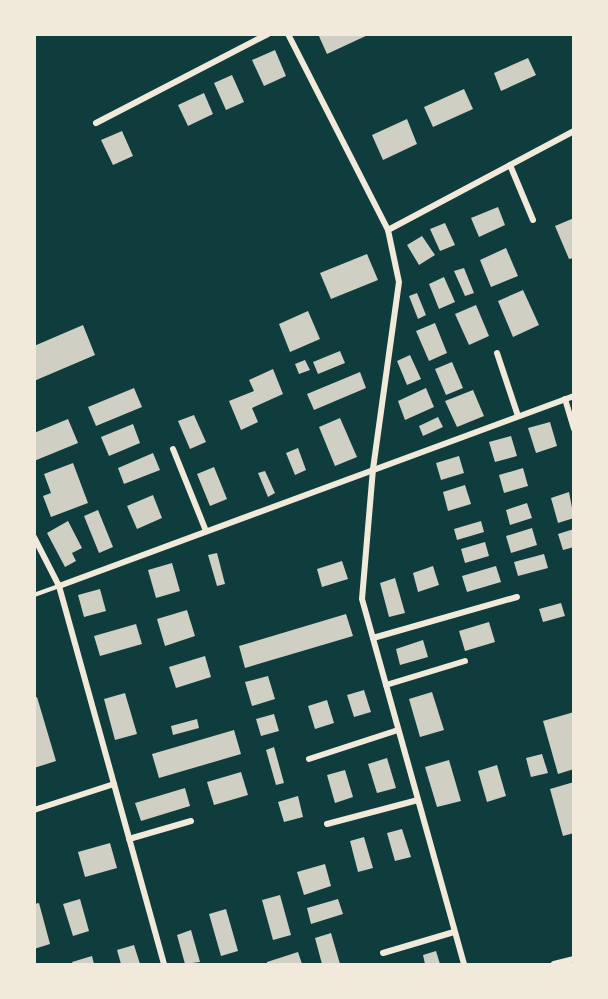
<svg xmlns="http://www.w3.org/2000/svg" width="608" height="999" font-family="'Source Serif 4',serif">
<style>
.building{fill:#cfcfc3}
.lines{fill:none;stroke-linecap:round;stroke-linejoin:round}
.service{stroke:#f1e9da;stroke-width:4.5}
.minor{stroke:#f1e9da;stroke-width:6}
</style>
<rect width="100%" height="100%" fill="#0f3d3e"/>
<g class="building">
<polygon points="318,34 370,34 327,54"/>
<polygon points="275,50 286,76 264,86 252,60"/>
<polygon points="528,58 536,75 501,91 494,73"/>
<polygon points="232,75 244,102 226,110 214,83"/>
<polygon points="464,89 473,109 433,127 424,107"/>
<polygon points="204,93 213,114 188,126 178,105"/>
<polygon points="407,119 417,144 383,160 372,135"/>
<polygon points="122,131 133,156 113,165 101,140"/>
<polygon points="498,207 505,225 479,237 471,218"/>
<polygon points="574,218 574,258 569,259 555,226"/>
<polygon points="445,223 455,245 440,251 430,229"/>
<polygon points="422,236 435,255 419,265 407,245"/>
<polygon points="506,248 518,276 491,287 480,260"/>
<polygon points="367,254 378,280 331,299 320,273"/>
<polygon points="464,268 474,293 465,296 454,271"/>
<polygon points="444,277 455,302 439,309 429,284"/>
<polygon points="523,290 539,325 513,337 498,301"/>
<polygon points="417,293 426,315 418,319 409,296"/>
<polygon points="476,305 489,336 469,345 455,314"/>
<polygon points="308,311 320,339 290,352 279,324"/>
<polygon points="435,323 447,353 429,361 416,331"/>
<polygon points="83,325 95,355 34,381 34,346"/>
<polygon points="340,351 345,363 318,374 313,362"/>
<polygon points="410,355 421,379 407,385 397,361"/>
<polygon points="305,360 310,370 299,374 295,364"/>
<polygon points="452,362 463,388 446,395 435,369"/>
<polygon points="273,369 283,394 252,408 258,422 241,430 229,401 254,391 249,380"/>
<polygon points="360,372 366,388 314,410 307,394"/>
<polygon points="134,388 142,407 96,426 88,407"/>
<polygon points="426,388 434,407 405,420 398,401"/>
<polygon points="473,390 484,416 457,427 445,401"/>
<polygon points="194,415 206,442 190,449 178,421"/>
<polygon points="438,417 443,427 423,436 419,426"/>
<polygon points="340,418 357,457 335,466 319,427"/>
<polygon points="68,419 78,443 34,461 34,433"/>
<polygon points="550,422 557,446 536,453 528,428"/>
<polygon points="133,424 140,443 109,456 101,437"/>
<polygon points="511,436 517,456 495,462 489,442"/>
<polygon points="298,448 306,470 295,475 286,453"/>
<polygon points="153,453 160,470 124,484 118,468"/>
<polygon points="459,456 464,473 441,480 436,463"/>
<polygon points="73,463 88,503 51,517 43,496 51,493 44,474"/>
<polygon points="214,467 227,499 210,506 197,474"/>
<polygon points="523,468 528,486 504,493 499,475"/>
<polygon points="265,471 275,493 268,497 258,473"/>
<polygon points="465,485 471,504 448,511 443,492"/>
<polygon points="569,492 574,518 558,523 551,498"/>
<polygon points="153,495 162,518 137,529 127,506"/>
<polygon points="527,503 532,518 510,525 506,510"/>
<polygon points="98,510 113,547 99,553 84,516"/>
<polygon points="68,521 82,548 72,553 76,561 65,567 47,533"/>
<polygon points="481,521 484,532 457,540 454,529"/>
<polygon points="532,528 537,545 511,553 506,536"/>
<polygon points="574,529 574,547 563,550 558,534"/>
<polygon points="485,542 489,556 465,563 461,549"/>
<polygon points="217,553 225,584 217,586 208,555"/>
<polygon points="544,554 548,568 518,576 514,562"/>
<polygon points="342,561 348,579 322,587 317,569"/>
<polygon points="172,563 180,591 156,598 148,570"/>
<polygon points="433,566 439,585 418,592 413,573"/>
<polygon points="496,566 501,582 467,592 462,576"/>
<polygon points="395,578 405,613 389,617 380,583"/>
<polygon points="100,589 106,611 84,617 78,595"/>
<polygon points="561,603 565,616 543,622 539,609"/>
<polygon points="187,610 195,636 165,646 157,619"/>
<polygon points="346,614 353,636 245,668 239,646"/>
<polygon points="489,622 495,642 465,651 459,631"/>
<polygon points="136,624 142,644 100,656 94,636"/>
<polygon points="423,640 428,657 400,665 396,649"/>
<polygon points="205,656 211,677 176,688 169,667"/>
<polygon points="268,676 275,699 252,706 245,682"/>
<polygon points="364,690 371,712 354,717 347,695"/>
<polygon points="432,692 444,730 420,737 409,699"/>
<polygon points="125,693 137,734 115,740 104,699"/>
<polygon points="37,697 56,761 34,768 34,698"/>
<polygon points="327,700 334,723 315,729 308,706"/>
<polygon points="574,712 574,769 558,774 543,721"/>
<polygon points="274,714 279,731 261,736 256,719"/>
<polygon points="197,719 199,728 173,735 171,726"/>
<polygon points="234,730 241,754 159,778 152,754"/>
<polygon points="274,747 284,783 276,785 266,750"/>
<polygon points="542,754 548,773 531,777 526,758"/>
<polygon points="387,758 396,788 377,793 368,764"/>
<polygon points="449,760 461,801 437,807 425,767"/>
<polygon points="497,765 506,796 487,802 478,771"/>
<polygon points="345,770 353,797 335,803 327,775"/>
<polygon points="241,772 248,795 214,805 207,782"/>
<polygon points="574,782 574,833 563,836 550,789"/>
<polygon points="185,788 190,806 141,821 135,803"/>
<polygon points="298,796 303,817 284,822 278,802"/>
<polygon points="402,829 411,857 395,861 387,833"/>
<polygon points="364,837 373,868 358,872 350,841"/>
<polygon points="110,843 117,868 85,877 78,852"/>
<polygon points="325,864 331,886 304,895 297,872"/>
<polygon points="280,895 291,935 273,940 262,900"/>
<polygon points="80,899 89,931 73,936 63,904"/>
<polygon points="338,899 343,914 311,924 307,908"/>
<polygon points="39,903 50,944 34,949 34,904"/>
<polygon points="226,909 238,951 221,956 209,914"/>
<polygon points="191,930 200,962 185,964 177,935"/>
<polygon points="331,933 340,964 322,964 315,938"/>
<polygon points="134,945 140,964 121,964 117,950"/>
<polygon points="436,951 440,964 425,964 423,955"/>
<polygon points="298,952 302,964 267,964 267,962"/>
<polygon points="92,956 94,964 73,964 72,962"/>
</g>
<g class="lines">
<polyline class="service" points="34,595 59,586"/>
<g class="minor">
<polyline points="288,34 388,230 399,282 373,469 362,599 464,964"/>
<polyline points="96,123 268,34"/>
<polyline points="510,165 533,220"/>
<polyline points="388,230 574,131"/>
<polyline points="497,353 518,416"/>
<polyline points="565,399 574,429"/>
<polyline points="173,449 206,531"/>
<polyline points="34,537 59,586 164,964"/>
<polyline points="59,586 574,396"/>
<polyline points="373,638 517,597"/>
<polyline points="386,685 465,661"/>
<polyline points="309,759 398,730"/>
<polyline points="34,810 114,784"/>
<polyline points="327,824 418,800"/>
<polyline points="129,839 191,821"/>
<polyline points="383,953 454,932"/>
<polyline points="554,964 574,959"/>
</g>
</g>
<rect width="608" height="999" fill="none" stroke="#f1e9da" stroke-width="72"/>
</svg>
